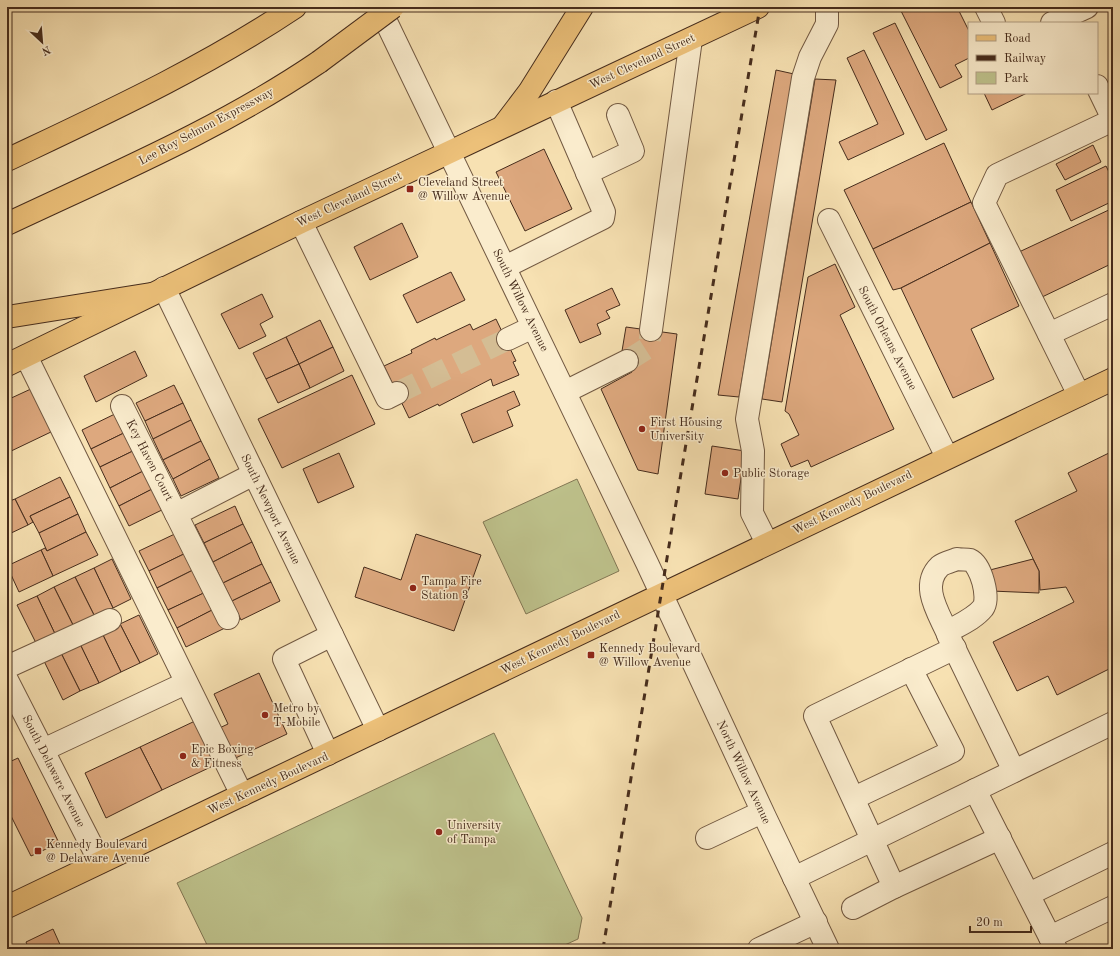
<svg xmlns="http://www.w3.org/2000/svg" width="1120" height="956" font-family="'Old Standard TT',serif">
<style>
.green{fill:#bec28c;stroke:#827754}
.building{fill:#dda87e;stroke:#462c1c}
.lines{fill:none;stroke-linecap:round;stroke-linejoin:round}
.minor-tunnel{stroke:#d4bd94;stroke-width:22;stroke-dasharray:22 11;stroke-linecap:butt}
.minor-casing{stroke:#725942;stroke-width:24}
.major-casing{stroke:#462c1c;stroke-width:24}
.highway-casing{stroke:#462c1c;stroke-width:24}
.minor{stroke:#faeccd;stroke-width:22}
.major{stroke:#ecc079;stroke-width:22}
.highway{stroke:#ecc079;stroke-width:22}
.rail{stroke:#462c1c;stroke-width:3;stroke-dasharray:7 7;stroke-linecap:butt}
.highway-bridge-casing{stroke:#462c1c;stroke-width:24;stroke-linecap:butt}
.highway-bridge{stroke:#ecc079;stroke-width:22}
.poi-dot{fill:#8f2418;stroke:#faeccd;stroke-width:1.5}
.labels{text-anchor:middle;stroke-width:3;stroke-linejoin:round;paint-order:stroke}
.street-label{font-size:12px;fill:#462c1c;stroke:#faeccd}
.poi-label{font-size:12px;fill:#462c1c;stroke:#faeccd;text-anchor:start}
</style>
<rect width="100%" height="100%" fill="#f7e1b2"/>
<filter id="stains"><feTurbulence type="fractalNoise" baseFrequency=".005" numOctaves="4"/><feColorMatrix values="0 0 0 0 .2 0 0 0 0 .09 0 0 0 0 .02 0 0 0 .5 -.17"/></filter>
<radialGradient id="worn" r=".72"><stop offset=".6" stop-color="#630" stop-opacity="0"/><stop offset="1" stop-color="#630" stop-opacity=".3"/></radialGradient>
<g class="green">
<polygon points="577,479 619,571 526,614 483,522"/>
<polygon points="494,733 582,918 578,939 556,949 209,949 177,883"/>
</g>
<g class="building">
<polygon points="899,7 957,7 969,31 969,58 955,65 962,77 940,88"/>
<polygon points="895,23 947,130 926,140 873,33"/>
<polygon points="864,50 904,134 848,160 839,142 878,124 847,58"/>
<polygon points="776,70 794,74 739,397 718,395"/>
<polygon points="815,79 836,80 782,402 762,399"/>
<polygon points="984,93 1027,93 992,110"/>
<polygon points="944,143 971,202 873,249 844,190"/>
<polygon points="1093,145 1101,162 1065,180 1056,164"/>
<polygon points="544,149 572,209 525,231 496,172"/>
<polygon points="1106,166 1113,180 1113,201 1071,221 1056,190"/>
<polygon points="971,202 990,243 901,288 893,290 873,249"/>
<polygon points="1113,208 1113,263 1040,298 1019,252"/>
<polygon points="402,223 418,257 370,280 354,247"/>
<polygon points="990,243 1019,306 971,329 994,379 953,398 901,288"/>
<polygon points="835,264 855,307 840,315 894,429 811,467 808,460 791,467 781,444 799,435 789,414 785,411 808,277"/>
<polygon points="451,272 465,300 417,323 403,295"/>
<polygon points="612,288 620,305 606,311 610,318 597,324 601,334 580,343 565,310"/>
<polygon points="262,294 273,317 260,324 266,336 239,349 221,314"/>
<polygon points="496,319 516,361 513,362 519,375 493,386 491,379 439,406 438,404 409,418 384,366 412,353 411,350 435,338 436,340 470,324 473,330"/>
<polygon points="320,320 333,347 299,364 286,337"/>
<polygon points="626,327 677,334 658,474 638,470 601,389 632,372 622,351"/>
<polygon points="286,337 299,364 266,379 253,353"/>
<polygon points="333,347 344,371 310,388 299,364"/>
<polygon points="135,351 147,376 96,402 84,376"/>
<polygon points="299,364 310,388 278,403 266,379"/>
<polygon points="352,375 375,424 282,468 258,419"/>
<polygon points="174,385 183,403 145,421 136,403"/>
<polygon points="33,388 53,431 7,453 7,400"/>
<polygon points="514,391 520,405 507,411 513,426 473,443 461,414"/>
<polygon points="183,403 191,420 153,439 145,421"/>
<polygon points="121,411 130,430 91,449 82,430"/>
<polygon points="191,420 201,441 163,460 153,439"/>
<polygon points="130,430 139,448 100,467 91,449"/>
<polygon points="201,441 210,459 173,479 163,460"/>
<polygon points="712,446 745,451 738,499 705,494"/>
<polygon points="139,448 149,468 110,488 100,467"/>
<polygon points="1113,451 1113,667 1057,695 1048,676 1017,691 993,642 1074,602 1066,587 1040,590 1039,571 1015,521 1077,491 1068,473"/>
<polygon points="339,453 354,487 318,503 303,469"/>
<polygon points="210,459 219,478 181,496 173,479"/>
<polygon points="149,468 158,486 119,506 110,488"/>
<polygon points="60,477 70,497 30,516 33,522 28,525 15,499"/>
<polygon points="158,486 168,507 129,526 119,506"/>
<polygon points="70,497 78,514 39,533 30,516"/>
<polygon points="15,499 28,525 7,535 7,502"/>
<polygon points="235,506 243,524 204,543 195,525"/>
<polygon points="78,514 86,532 47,551 39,533"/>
<polygon points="243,524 252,542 213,562 204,543"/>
<polygon points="181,531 190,551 149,571 139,551"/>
<polygon points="86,532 98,555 53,576 41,550 45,548 47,551"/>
<polygon points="416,534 481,555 454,631 355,597 364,567 401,580"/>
<polygon points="252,542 262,564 223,583 213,562"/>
<polygon points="41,550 53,576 19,592 7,566"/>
<polygon points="190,551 199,567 157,588 149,571"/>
<polygon points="112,559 131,599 113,608 94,568"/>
<polygon points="1033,559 1039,571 1039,593 991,591 986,571"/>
<polygon points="262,564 271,582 232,601 223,583"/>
<polygon points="199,567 210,590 168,610 157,588"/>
<polygon points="94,568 113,608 95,617 75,577"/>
<polygon points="75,577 95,617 74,627 54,587"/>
<polygon points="271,582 280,601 241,620 232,601"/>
<polygon points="54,587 74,627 56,636 37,596"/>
<polygon points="210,590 218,607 177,628 168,610"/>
<polygon points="37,596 56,636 37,645 17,605"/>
<polygon points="218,607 227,627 186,647 177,628"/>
<polygon points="139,615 158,654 140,663 120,624"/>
<polygon points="120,624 140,663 121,672 102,633"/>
<polygon points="102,633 121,672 99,683 80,644"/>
<polygon points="80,644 99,683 80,691 61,653"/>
<polygon points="61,653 80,691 63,700 44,661"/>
<polygon points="259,673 287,734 227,762 213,731 228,724 214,694"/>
<polygon points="195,721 215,765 162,790 140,747"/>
<polygon points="140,747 162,790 106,818 85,773"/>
<polygon points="18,758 59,843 31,856 9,812 7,813 7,763"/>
<polygon points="53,929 62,949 29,949 26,942"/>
</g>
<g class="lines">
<g class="minor-tunnel">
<polyline points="627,361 649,347 651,330"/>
<polyline points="397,393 508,339"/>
</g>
<g class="minor-casing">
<g id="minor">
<polyline points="379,7 647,563 765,817 828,949"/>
<polyline points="986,7 994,23"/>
<polyline points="1052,23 1087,7"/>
<polyline points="1097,86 1113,119"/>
<polyline points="587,173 633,151 618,115"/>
<polyline points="829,220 947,457"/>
<polyline points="301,222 387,398 397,393"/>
<polyline points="505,267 603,218 604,212 556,101"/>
<polyline points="164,288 378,730"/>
<polyline points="651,330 691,39"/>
<polyline points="1049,334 1113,304"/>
<polyline points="508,339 533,327"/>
<polyline points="26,356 242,795"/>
<polyline points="565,392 627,361"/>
<polyline points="1079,395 984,203 997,175 1113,120"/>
<polyline points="122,406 176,514"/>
<polyline points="767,543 752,513 753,451 747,419 803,78 810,57 827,24 827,7"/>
<path d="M957,559c4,1 9,0 13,1 11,5 20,38 13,48 -9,11 -24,17 -36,24 -9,-20 -27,-47 -7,-66 4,-3 12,-5 17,-7z"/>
<polyline points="228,618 176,514 254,474"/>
<polyline points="948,635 1014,771"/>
<polyline points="955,648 815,716 894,887 1000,838"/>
<polyline points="7,667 110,620"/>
<polyline points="7,680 100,862"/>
<polyline points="43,750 186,683"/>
<polyline points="328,754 284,659 332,635"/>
<polyline points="975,790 1056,949"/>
<polyline points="854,798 953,751 911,669"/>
<polyline points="707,838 762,812"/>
<polyline points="794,878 1113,723"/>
<polyline points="1029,894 1113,853"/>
<polyline points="853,908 894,887"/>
<polyline points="1050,937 1113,907"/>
<polyline points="759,949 816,922"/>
</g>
</g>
<g class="major-casing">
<g id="major">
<polyline points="7,365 301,222 758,7"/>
<polyline points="7,907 1113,379"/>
</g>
</g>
<g class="highway-casing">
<g id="highway">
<polyline points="504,125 529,92 582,7"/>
<path d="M7,160c99,-47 197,-92 288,-153"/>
<path d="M7,224c106,-50 215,-96 312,-162"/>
<polyline points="7,317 151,294"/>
</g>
</g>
<use href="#minor" class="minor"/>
<use href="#major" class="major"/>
<use href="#highway" class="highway"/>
<polyline class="rail" points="603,949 678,491 760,7"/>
<g class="highway-bridge-casing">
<polyline id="highway-bridge" points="319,62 393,7"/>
</g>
<use href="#highway-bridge" class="highway-bridge"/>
</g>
<g class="poi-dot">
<rect x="406" y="185" width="8" height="8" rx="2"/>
<circle cx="642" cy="429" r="4"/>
<circle cx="725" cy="473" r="4"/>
<circle cx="413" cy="588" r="4"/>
<rect x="587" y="651" width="8" height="8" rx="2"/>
<circle cx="265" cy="715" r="4"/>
<circle cx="183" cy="756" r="4"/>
<circle cx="439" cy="832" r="4"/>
<rect x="34" y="847" width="8" height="8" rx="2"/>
</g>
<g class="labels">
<g class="street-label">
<text transform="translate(642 61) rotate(-25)" y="4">West Cleveland Street</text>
<text transform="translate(206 126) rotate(-28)" y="4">Lee Roy Selmon Expressway</text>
<text transform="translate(349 199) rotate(-25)" y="4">West Cleveland Street</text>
<text transform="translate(521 300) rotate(64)" y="4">South Willow Avenue</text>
<text transform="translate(888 338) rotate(63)" y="4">South Orleans Avenue</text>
<text transform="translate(150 460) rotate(63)" y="4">Key Haven Court</text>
<text transform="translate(852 502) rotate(-26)" y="4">West Kennedy Boulevard</text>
<text transform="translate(271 509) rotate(64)" y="4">South Newport Avenue</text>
<text transform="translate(560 642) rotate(-26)" y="4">West Kennedy Boulevard</text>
<text transform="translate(54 771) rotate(63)" y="4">South Delaware Avenue</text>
<text transform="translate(744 772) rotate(65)" y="4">North Willow Avenue</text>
<text transform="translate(268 783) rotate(-25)" y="4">West Kennedy Boulevard</text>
</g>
<g class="poi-label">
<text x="418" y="186">Cleveland Street<tspan x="418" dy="14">@ Willow Avenue</tspan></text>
<text x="650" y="426">First Housing<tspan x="650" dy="14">University</tspan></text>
<text x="733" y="477">Public Storage</text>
<text x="421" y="585">Tampa Fire<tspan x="421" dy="14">Station 3</tspan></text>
<text x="599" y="652">Kennedy Boulevard<tspan x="599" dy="14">@ Willow Avenue</tspan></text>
<text x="273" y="712">Metro by<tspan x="273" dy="14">T-Mobile</tspan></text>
<text x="191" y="753">Epic Boxing<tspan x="191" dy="14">&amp; Fitness</tspan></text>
<text x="447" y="829">University<tspan x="447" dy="14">of Tampa</tspan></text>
<text x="46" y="848">Kennedy Boulevard<tspan x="46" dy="14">@ Delaware Avenue</tspan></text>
</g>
</g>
<rect width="1120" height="956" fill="none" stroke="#f7e1b2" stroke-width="24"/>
<rect x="8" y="8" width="1104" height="940" fill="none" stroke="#462c1c" stroke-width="2"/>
<rect x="12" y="12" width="1096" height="932" fill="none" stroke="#462c1c"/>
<rect x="968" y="22" width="130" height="72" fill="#faeccd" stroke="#b29f86"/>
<rect x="976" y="35" width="20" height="6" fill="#ecc079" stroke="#b29f86"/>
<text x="1004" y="42" font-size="12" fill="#462c1c">Road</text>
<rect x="976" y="55" width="20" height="6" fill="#462c1c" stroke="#b29f86"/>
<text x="1004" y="62" font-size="12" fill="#462c1c">Railway</text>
<rect x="976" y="72" width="20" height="12" fill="#bec28c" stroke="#b29f86"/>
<text x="1004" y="82" font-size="12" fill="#462c1c">Park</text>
<g transform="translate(42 42) rotate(154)" stroke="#faeccd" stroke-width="3" paint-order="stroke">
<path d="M0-3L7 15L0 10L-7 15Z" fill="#462c1c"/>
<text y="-6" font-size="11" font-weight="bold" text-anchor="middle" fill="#462c1c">N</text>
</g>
<path d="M970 926v6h61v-6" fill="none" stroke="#462c1c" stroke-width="2"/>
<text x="976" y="926" font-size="12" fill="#462c1c" stroke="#faeccd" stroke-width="3" paint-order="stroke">20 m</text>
<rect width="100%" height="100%" filter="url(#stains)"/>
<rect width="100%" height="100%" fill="url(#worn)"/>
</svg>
